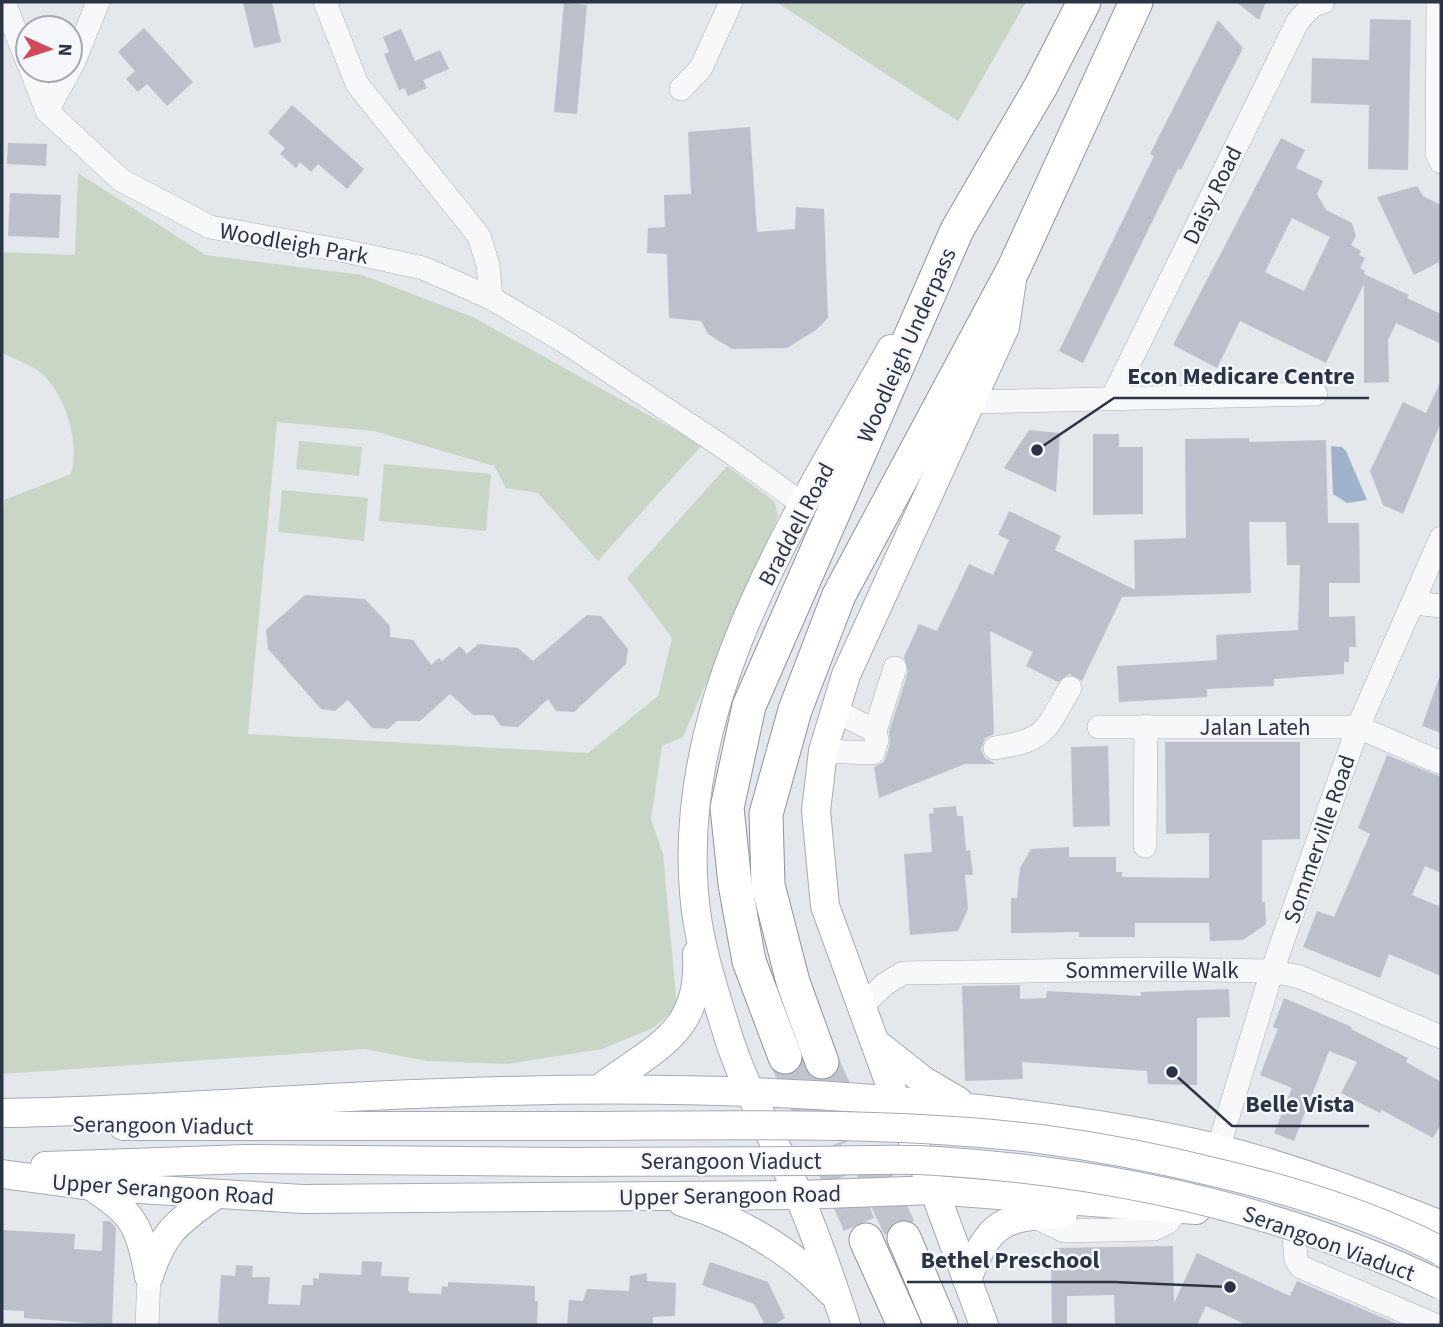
<svg xmlns="http://www.w3.org/2000/svg" width="1443" height="1327" font-family="'Source Sans 3',sans-serif">
<style>
.green{fill:#c9d6c5}
.water{fill:#9fb4cc}
.building{fill:#bbc0ca;fill-rule:evenodd}
.lines{fill:none;stroke-linecap:round;stroke-linejoin:round}
.highway-tunnel{stroke:#bfc3cb;stroke-width:33;stroke-dasharray:33 17;stroke-linecap:butt}
.minor-casing{stroke:#a9aeb7;stroke-width:24}
.major-casing{stroke:#a3abb8;stroke-width:30}
.highway-casing{stroke:#8b94a3;stroke-width:35}
.minor{stroke:#f7f8fa;stroke-width:23}
.major{stroke:#fff;stroke-width:28}
.highway{stroke:#fff;stroke-width:33}
.major-bridge-casing{stroke:#a3abb8;stroke-width:30;stroke-linecap:butt}
.major-bridge{stroke:#fff;stroke-width:28}
.labels{text-anchor:middle;stroke-width:5;stroke-linejoin:round;paint-order:stroke}
.street-label{font-size:23px;fill:#2b3445;stroke:#f4f6f9}
.leader{fill:none;stroke:#2b3445;stroke-width:2.5}
.callout-dot{fill:#2b3445;stroke:#f4f6f9;stroke-width:2.5}
.callout-label{font-size:24px;text-anchor:middle;font-weight:bold;fill:#2b3445;stroke:#f4f6f9;stroke-width:5;stroke-linejoin:round;paint-order:stroke}
</style>
<rect width="100%" height="100%" fill="#e4e7ec"/>
<g class="green">
<polygon points="776,2 1026,2 958,121"/>
<path d="M78,173l128,82 156,20 111,42 229,128 -104,116 -60,-68 -32,-5 -12,-22 -120,-35 -97,-9 -29,312 340,19 70,-57 14,-58 -45,-60 100,-112 48,36 3,15 -95,220 -21,9 -11,73 12,35 14,153 -24,21 -51,21 -95,15 -80,-3 -62,-12 -363,25v-555l2,-19 67,-26c9,-30 -5,-80 -30,-101 -12,-9 -26,-14 -39,-20v-101l73,3z"/>
<polygon points="299,441 362,447 359,476 296,469"/>
<polygon points="384,464 491,474 486,531 379,521"/>
<polygon points="282,490 368,498 364,541 278,532"/>
</g>
<polygon class="water" points="1331,446 1342,447 1346,451 1367,500 1347,503 1333,494"/>
<g class="building">
<polygon points="243,2 272,2 281,42 254,48"/>
<polygon points="1236,2 1266,2 1259,20"/>
<polygon points="564,3 587,5 577,114 554,112"/>
<polygon points="1370,19 1411,20 1408,170 1368,169 1369,105 1311,103 1312,58 1369,60"/>
<polygon points="1218,20 1243,48 1181,170 1178,169 1083,363 1059,351 1154,156 1150,154"/>
<polygon points="144,28 193,82 167,106 147,84 138,92 126,79 135,71 118,52"/>
<polygon points="401,29 415,61 440,50 449,69 423,80 427,88 408,96 405,88 399,90 384,54 389,52 383,37"/>
<polygon points="292,105 364,169 347,189 318,164 311,172 300,162 296,168 280,154 285,148 268,133"/>
<polygon points="750,127 757,232 795,229 796,207 824,209 828,318 816,330 787,348 732,349 708,334 701,321 669,318 667,254 647,253 648,228 665,227 664,195 691,194 688,132"/>
<path d="M1281,138l24,12 -9,18 27,13 -6,13 9,16 26,13 4,13 -5,9 10,6 -2,4 6,3 -5,10 5,3 -1,3 45,21 -2,3 34,16v30l-45,-21 -8,17 1,42 -25,1v-99l-38,79 -86,-42 -23,47 -44,-23zM1292,218l38,19 -26,54 -39,-19z"/>
<polygon points="8,143 47,144 46,166 7,164"/>
<polygon points="1417,186 1423,196 1441,205 1441,257 1439,262 1414,275 1377,197"/>
<polygon points="10,193 61,195 59,238 8,236"/>
<polygon points="1441,381 1441,422 1403,514 1383,505 1370,471 1403,402 1426,413"/>
<polygon points="1029,430 1060,433 1056,492 1004,468"/>
<polygon points="1093,434 1119,434 1119,447 1143,447 1143,514 1093,515"/>
<polygon points="1249,438 1249,442 1326,440 1328,523 1359,523 1360,583 1329,583 1329,617 1355,616 1356,647 1349,647 1349,662 1344,662 1344,674 1274,679 1274,686 1207,689 1207,697 1119,702 1117,666 1217,660 1216,635 1298,630 1300,565 1287,565 1286,522 1249,522 1251,593 1122,597 1082,681 1069,674 1058,682 1026,666 1033,652 990,631 994,734 985,738 981,750 985,758 996,764 965,764 879,798 874,767 884,762 890,744 889,732 908,672 904,657 919,624 937,631 969,564 993,575 1009,540 998,535 1009,511 1061,536 1055,550 1135,590 1134,540 1186,538 1185,439"/>
<polygon points="305,595 365,599 390,626 390,637 413,640 431,665 439,658 442,661 460,646 467,654 478,644 518,648 533,661 587,615 601,616 628,649 626,664 574,712 556,711 548,699 518,727 501,726 493,715 473,715 450,694 420,721 397,721 388,729 372,728 348,700 335,711 321,709 268,649 266,630"/>
<polygon points="1439,678 1441,679 1441,733 1422,726"/>
<polygon points="1165,742 1300,742 1300,839 1262,840 1262,902 1265,902 1266,924 1243,940 1210,941 1209,923 1135,923 1135,937 1079,937 1079,932 1011,933 1011,898 1017,898 1020,868 1031,849 1069,847 1069,857 1116,857 1116,872 1122,872 1122,877 1209,878 1209,833 1166,834"/>
<polygon points="1108,746 1110,826 1073,827 1071,747"/>
<polygon points="1387,755 1441,777 1441,873 1425,866 1412,895 1441,907 1441,976 1389,954 1380,978 1303,947 1317,911 1334,917 1370,834 1358,828"/>
<polygon points="956,806 957,816 963,816 966,851 970,850 973,875 965,875 968,909 958,931 910,935 904,854 932,852 929,814 934,813 933,808"/>
<polygon points="1020,985 1020,999 1046,998 1047,991 1141,996 1141,992 1229,989 1230,1017 1197,1018 1197,1085 1148,1084 1147,1071 1022,1062 1023,1079 965,1081 962,986"/>
<polygon points="1284,998 1352,1027 1351,1029 1408,1058 1406,1062 1441,1082 1441,1124 1433,1138 1382,1110 1380,1113 1341,1093 1357,1062 1329,1051 1294,1141 1274,1133 1292,1088 1260,1075 1278,1029 1273,1027"/>
<polygon points="103,1221 110,1221 116,1228 112,1325 24,1318 24,1311 2,1310 2,1230 75,1234 74,1249 102,1251"/>
<polygon points="1173,1246 1174,1303 1197,1253 1290,1296 1297,1281 1400,1325 1247,1325 1206,1306 1197,1325 1115,1325 1114,1295 1067,1296 1067,1325 1052,1325 1051,1257 1055,1258 1054,1248"/>
<polygon points="362,1261 382,1262 381,1276 409,1277 408,1291 411,1293 441,1294 442,1286 448,1287 448,1282 535,1286 535,1301 538,1301 537,1325 222,1325 218,1322 221,1275 235,1276 236,1265 253,1266 252,1277 270,1277 268,1304 300,1305 302,1285 313,1285 313,1278 319,1279 319,1273 361,1275"/>
<polygon points="710,1262 768,1282 785,1318 773,1325 765,1325 754,1304 702,1285"/>
<polygon points="647,1273 647,1281 676,1283 675,1316 653,1317 653,1325 567,1325 569,1300 583,1301 587,1289 629,1291 630,1276"/>
</g>
<g class="lines">
<g class="highway-tunnel">
<polyline points="785,1057 866,1240"/>
<polyline points="822,1062 904,1238"/>
</g>
<g class="minor-casing">
<g id="minor">
<polyline points="4,2 28,63"/>
<polyline points="325,2 357,84 479,236 488,265 491,298"/>
<polyline points="1438,2 1437,153 1441,162"/>
<polyline points="31,70 47,111 121,180 210,227 345,251 423,268 491,298 562,340 726,449 804,505"/>
<polyline points="681,89 701,68 731,2"/>
<polyline points="47,111 73,64 98,2"/>
<polyline points="1112,398 1298,21 1312,6 1323,2"/>
<polyline points="971,402 1316,394"/>
<polyline points="1414,603 1441,606"/>
<polyline points="836,711 875,731"/>
<polyline points="1099,727 1358,727 1441,763"/>
<path d="M995,748c52,-8 50,-17 75,-60"/>
<polyline points="823,751 873,753 877,740 875,731 895,668"/>
<polyline points="1145,846 1146,726"/>
<polyline points="862,1006 885,984 903,973 1150,969 1272,971 1300,977 1441,1037"/>
<polyline points="1218,1149 1272,971 1358,727 1441,538"/>
<polyline points="1033,1216 1064,1231 1154,1229 1167,1223 1180,1207"/>
<polyline points="1294,1236 1296,1260 1301,1267 1435,1325"/>
<polyline points="147,1325 149,1276"/>
</g>
</g>
<g class="major-casing">
<g id="major">
<polyline points="877,1044 924,1081 958,1101"/>
<path d="M599,1089c56,-42 103,-56 98,-135"/>
<path d="M2,1113c146,-2 292,-15 439,-20 185,-7 371,-5 555,18 75,9 150,20 224,38 76,20 148,47 221,76"/>
<polyline points="123,1126 568,1126"/>
<polyline points="45,1166 246,1159 567,1162"/>
<polyline points="2,1174 91,1186 303,1199 799,1195 934,1190 1196,1210"/>
<path d="M91,1186c44,29 48,39 58,90"/>
<path d="M682,1202c58,18 107,47 149,90"/>
<path d="M149,1276c15,-47 29,-53 67,-82"/>
<path d="M967,1280c22,-58 35,-64 96,-66"/>
<path d="M846,1325c-14,-43 -29,-87 -47,-129 -24,-56 -57,-111 -74,-170 -13,-42 -28,-89 -31,-134 -16,-199 104,-377 197,-543"/>
<polyline points="984,1325 934,1190 895,1098 825,906 816,811 823,751 846,675 1005,327 1012,280"/>
</g>
</g>
<g class="highway-casing">
<g id="highway">
<polyline points="785,1057 749,961 735,884 727,808 749,706 957,230 1041,86 1084,2"/>
<polyline points="822,1062 793,982 768,885 766,814 795,710 839,595 1014,268 1136,2"/>
<polyline points="904,1238 941,1325"/>
<polyline points="866,1240 904,1325"/>
</g>
</g>
<use href="#minor" class="minor"/>
<use href="#major" class="major"/>
<use href="#highway" class="highway"/>
<g class="major-bridge-casing">
<g id="major-bridge">
<path d="M568,1126c156,0 316,-6 472,13 61,8 122,20 182,35 75,18 150,41 219,77"/>
<path d="M567,1162c81,-1 162,-1 243,-1 42,0 85,-3 127,0 173,11 347,49 504,124"/>
</g>
</g>
<use href="#major-bridge" class="major-bridge"/>
</g>
<g class="labels">
<g class="street-label">
<text transform="translate(1212 195) rotate(-64)" y="8">Daisy Road</text>
<text transform="translate(294 243) rotate(10)" y="8">Woodleigh Park</text>
<text transform="translate(906 345) rotate(-66)" y="8">Woodleigh Underpass</text>
<text transform="translate(796 524) rotate(-62)" y="8">Braddell Road</text>
<text x="1255" y="735">Jalan Lateh</text>
<text transform="translate(1319 839) rotate(-71)" y="8">Sommerville Road</text>
<text x="1152" y="978">Sommerville Walk</text>
<text transform="translate(163 1125) rotate(1)" y="8">Serangoon Viaduct</text>
<text x="731" y="1169">Serangoon Viaduct</text>
<text transform="translate(163 1189) rotate(4)" y="8">Upper Serangoon Road</text>
<text transform="translate(730 1195) rotate(-1)" y="8">Upper Serangoon Road</text>
<text transform="translate(1329 1243) rotate(20)" y="8">Serangoon Viaduct</text>
</g>
</g>
<path class="leader" d="M1037 450L1114 398H1369M1172 1072L1232 1126H1369M1230 1287L1114 1282H907"/>
<g class="callout-dot">
<circle cx="1037" cy="450" r="7"/>
<circle cx="1172" cy="1072" r="7"/>
<circle cx="1230" cy="1287" r="7"/>
</g>
<g class="callout-label">
<text x="1241" y="384">Econ Medicare Centre</text>
<text x="1300" y="1112">Belle Vista</text>
<text x="1010" y="1268">Bethel Preschool</text>
</g>
<rect width="1443" height="1327" fill="none" stroke="#2b3445" stroke-width="7"/>
<g transform="translate(49 49) rotate(93)"><circle r="33" fill="#f4f6f9" stroke="#a4a8b1" stroke-width="2"/>
<path d="M0-5L12 26L0 18L-12 26Z" fill="#d1495b"/>
<text y="-10" font-size="19" font-weight="bold" text-anchor="middle" fill="#2b3445">N</text>
</g>
</svg>
